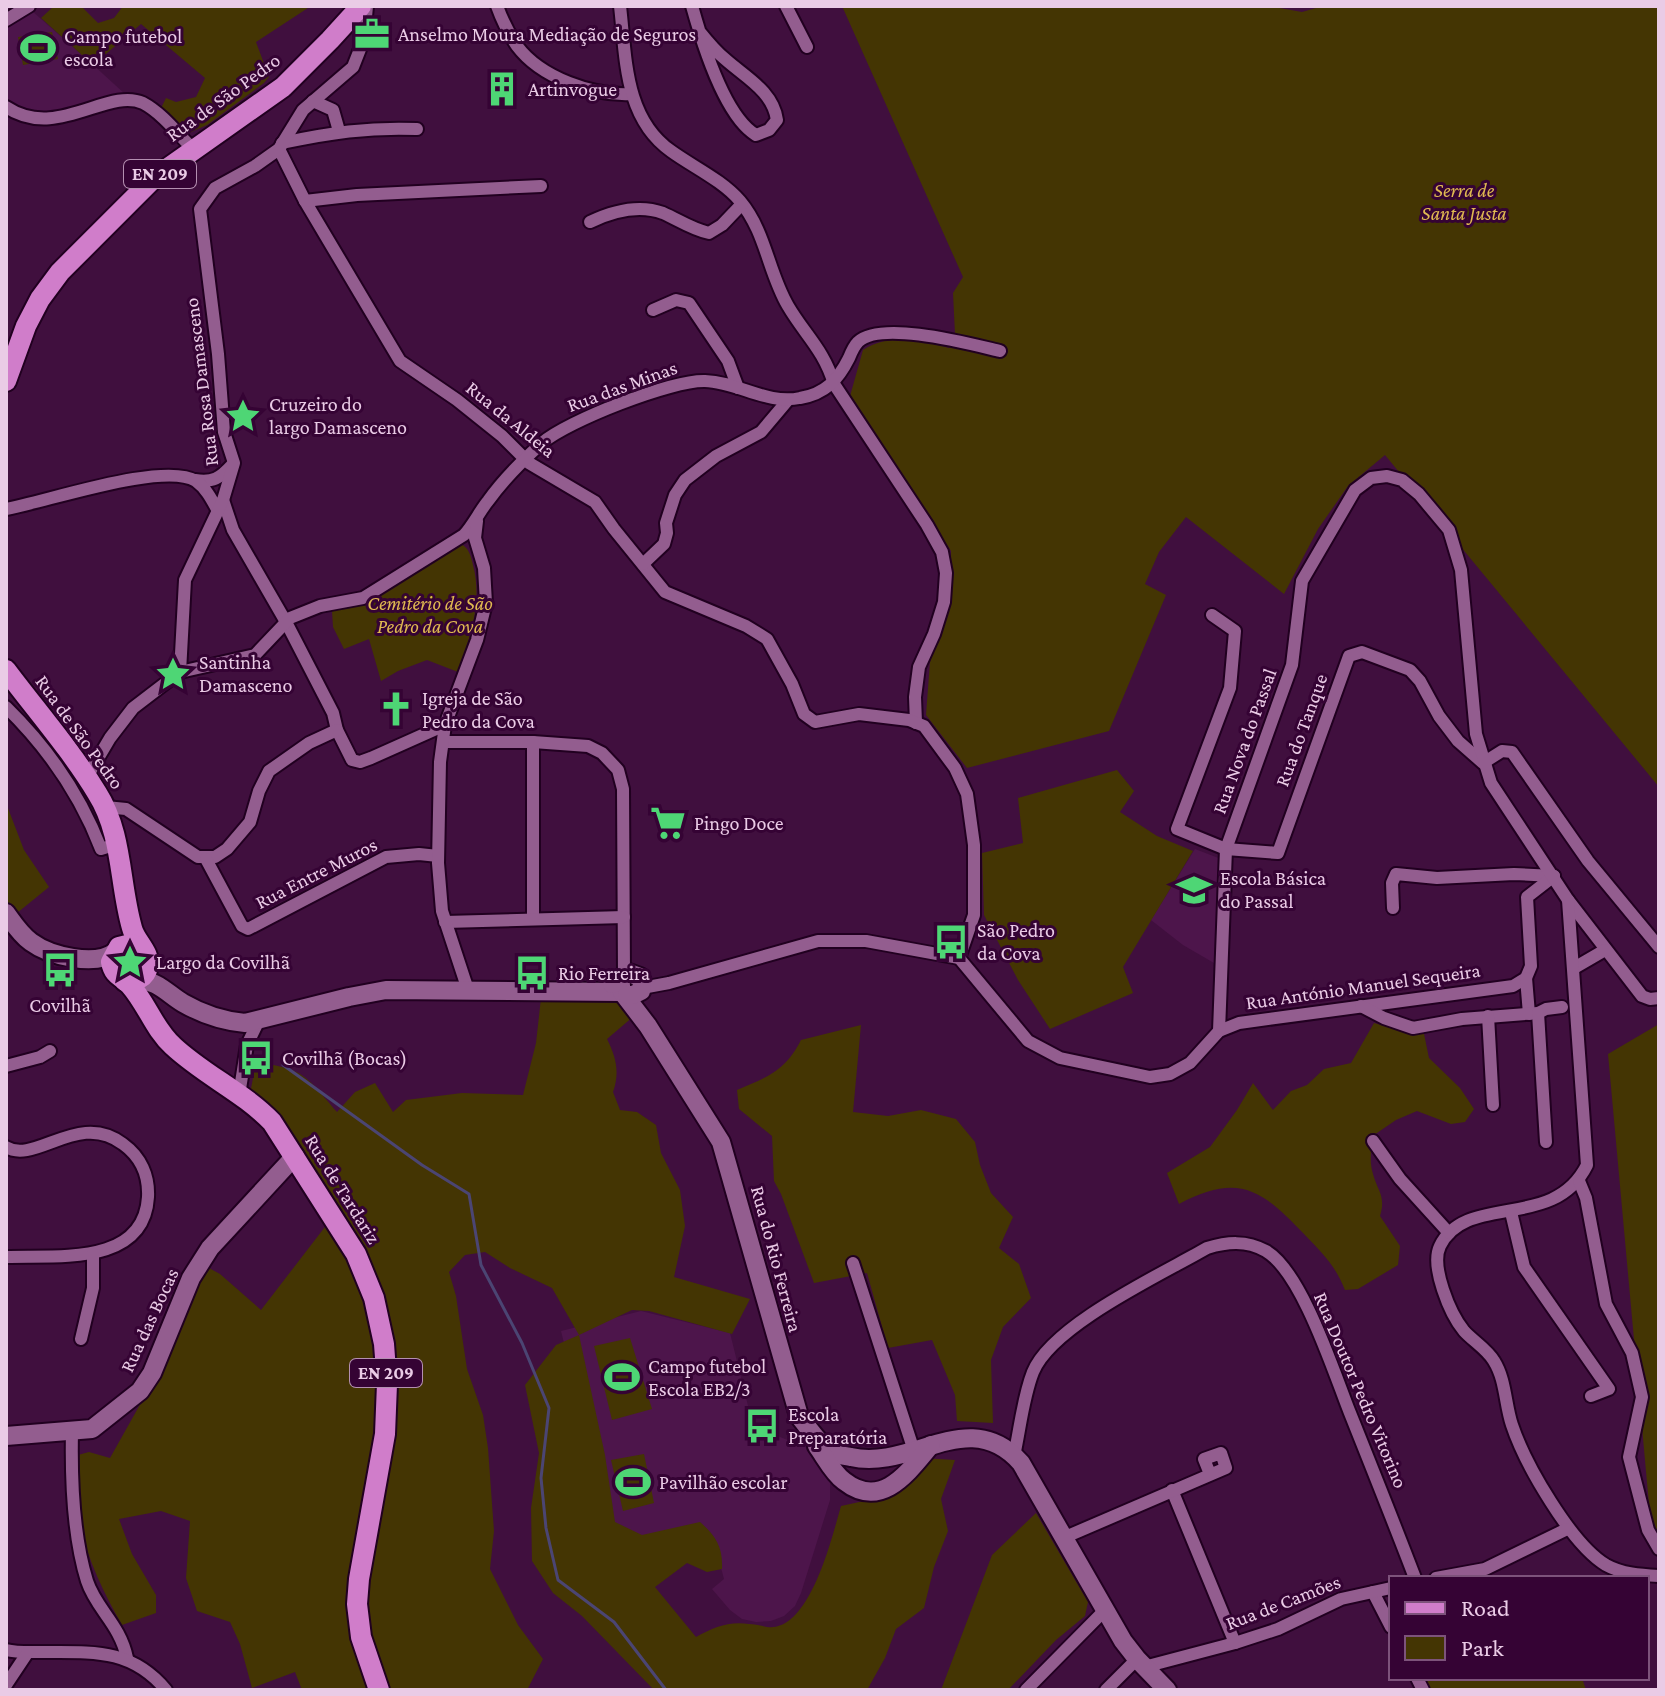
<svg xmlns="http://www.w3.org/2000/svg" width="1665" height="1696" font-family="'Crimson Pro',serif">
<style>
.built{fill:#4d154b}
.green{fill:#443503}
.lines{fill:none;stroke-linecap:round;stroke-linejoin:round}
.stream{stroke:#4b4573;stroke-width:3}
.street-casing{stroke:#210020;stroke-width:16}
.secondary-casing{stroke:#210020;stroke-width:22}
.primary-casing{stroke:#210020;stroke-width:24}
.street{stroke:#935d8f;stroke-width:12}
.secondary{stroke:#935d8f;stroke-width:18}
.primary{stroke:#d07dca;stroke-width:20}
.labels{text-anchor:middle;stroke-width:6;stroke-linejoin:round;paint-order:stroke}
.shield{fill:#350334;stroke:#b48fb1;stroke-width:2}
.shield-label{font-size:18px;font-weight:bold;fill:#eacbe6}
.poi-label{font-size:20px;fill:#eacbe6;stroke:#350334;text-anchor:start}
.street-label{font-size:20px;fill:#eacbe6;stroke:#350334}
.park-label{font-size:20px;font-style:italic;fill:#e0ba51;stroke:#350334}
</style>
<rect width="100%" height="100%" fill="#400f3e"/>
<g class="built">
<polygon points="32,11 91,63 126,95 57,112 38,113 18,109 6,100 6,27"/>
<polygon points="1195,849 1221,859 1214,963 1183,945 1151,920"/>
<polygon points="641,1311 730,1333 753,1426 810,1449 830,1478 830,1500 801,1593 795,1606 784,1616 771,1621 756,1622 742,1619 730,1610 712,1589 724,1579 719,1560 615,1548 561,1331"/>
</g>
<g class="green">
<polygon points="54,6 81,6 98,23 114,18 123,6 311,6 256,42 269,77 264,83 207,125 189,133 161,108 166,98 176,102 196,97 205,78 141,24 93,65 41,18"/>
<path d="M842,6h427l33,6 21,-6h336v781l-274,-332 -37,31 -30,43 -34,65 -98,-77 -27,35 -14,32 21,11 -57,136 -142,37 -41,-53 4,-53 21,-70v-41l-101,-155 13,-46c26,-17 57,-11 86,-2l6,-14 -2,-41 10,-16z"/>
<polygon points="52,32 58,59 23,65 18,37"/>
<path d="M461,544c8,4 10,12 12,21 10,38 -3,71 -15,107l-31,-12 -29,11 -17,10 -12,-42 -25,10 -11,-22 -1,-16 27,-6z"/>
<polygon points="1117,770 1134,791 1120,812 1157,836 1193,851 1123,967 1133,993 1050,1029 1018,980 984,915 982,853 1023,843 1018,798"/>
<polygon points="6,803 24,850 49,887 6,922"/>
<path d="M616,996l18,20 -27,23c9,18 13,33 6,53l7,18 17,2 19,13 5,28 19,37 5,36 -11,51 76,22 -18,35 -83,-23 -17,-1 -53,25 26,120 10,67 27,13 58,-13c16,14 23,25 22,47l-15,3 -20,-9 -32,24 41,50c18,-10 33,-16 53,-13 8,0 18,4 25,3 38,-5 58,-90 67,-121l32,-7 48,-41 34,2 -14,39 7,32 -14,36 -10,41 -28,21 -11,29 -18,32h-213l-72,-74 -29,-23 -21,-32 -1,-53 8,-55 -14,-68 31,-40 23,-10 -27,-47 -42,-20 -25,-16 -20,3 -16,17 7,24 11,73 16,46 5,33 6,83 -4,38 28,56 25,34 -16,31h-225l-7,-18 -43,16 -12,-44 -10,-22 -33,-11 -11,-33 4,-57 -29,-10 -42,8 13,35 24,41v18l-34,12c-29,-50 -55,-111 -44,-170l11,-3 21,6 37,-66 51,-130 22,12 41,36 77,-100 -56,-89 -32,-27 6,-32c49,7 50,14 81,50l18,-20 20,-9 18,29 13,-12 56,-7 61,2 13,-52 5,-45z"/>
<path d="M1374,1023l22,6h27l6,29 31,30 14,21 -9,13 -14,2 -34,-13 -21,9 -22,15c-3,13 -5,26 -1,39 5,18 13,22 7,42l20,30 -2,19 -40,24 -13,1c-10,-25 -22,-36 -41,-56 -42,-44 -65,-62 -125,-30l-12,-31 43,-26 27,-37 16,-27 20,27 18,-19 16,-6 17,-16 27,-6z"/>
<polygon points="1659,1024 1659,1541 1652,1537 1608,1054"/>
<path d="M861,1025l-8,87 35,4 33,-6 35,9 19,23 5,23 11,28 22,24 -14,31 20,16 12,34 -28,29 -12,33 2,63 -36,-2 -2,-26 -23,-55 -44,8 -21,-75 -53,10 -33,-89 -7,-13 -2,-45 -33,-27 -2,-19c31,-13 48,-19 64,-50z"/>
<polygon points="630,1338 652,1409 612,1420 594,1346"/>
<polygon points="644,1454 654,1503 623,1511 611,1460"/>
<polygon points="1036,1513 1088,1602 1085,1616 1056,1640 1008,1690 941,1690 992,1555"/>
<polygon points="1424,1678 1582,1678 1586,1690 1429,1690"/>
</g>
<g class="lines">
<polyline class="stream" points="283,1065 422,1165 469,1194 481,1265 522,1343 549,1408 541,1478 546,1528 558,1580 614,1622 666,1690"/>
<g class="street-casing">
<g id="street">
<path d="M497,6c5,14 12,28 20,40 24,32 76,50 115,48"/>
<path d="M620,6c6,51 4,112 51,145 22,16 51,29 69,50 26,31 28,71 48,105 17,29 36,44 46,78l93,141 15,27 4,21 -2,29 -10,32 -15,33 -4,30 1,26"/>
<path d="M692,6c10,36 32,110 64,129l13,-5 8,-10c-4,-29 -32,-43 -52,-61 -10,-8 -18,-18 -26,-28"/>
<polyline points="786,6 807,47"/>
<polyline points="6,20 29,6"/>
<polyline points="313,101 333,110 339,131"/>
<path d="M6,107c51,34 101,-20 137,-4 19,10 35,31 50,46"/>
<path d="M282,143c47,-10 86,-16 135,-14"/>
<polyline points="279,149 305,201 400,361 457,400 502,436 529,463 595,502 614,529 665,592 746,626 767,639 792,684 804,714 815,722 859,714 909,720 924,726 955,768 967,794 974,845 974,915 959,958"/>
<polyline points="305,201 357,195 541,186"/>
<path d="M590,222c23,-11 48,-18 73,-9 16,7 28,16 46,20l13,-8 20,-21"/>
<polyline points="653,310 676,300 689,303 728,361 738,388"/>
<path d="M195,480c18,3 25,-2 37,-15"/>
<polyline points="223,500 233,530 286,622 333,713 337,730 352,760 360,762 371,758 445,725"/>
<path d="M6,509c40,-7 158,-48 190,-28 10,7 16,19 22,30"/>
<polyline points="643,564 664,544 667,533 666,523 675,495 685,480 716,456 761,432 788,400"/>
<polyline points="1212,615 1235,631 1230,688 1177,829 1226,849 1278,853 1349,656 1362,652 1410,670 1420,681 1439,716 1458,741 1483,763 1502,751 1512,752 1588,861 1659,947"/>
<polyline points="180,672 185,580 223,500 234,463 224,432 218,354 200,209 215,188 255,166 279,149 303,110 353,67 364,39 367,6"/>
<path d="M6,707c43,42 74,87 95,142l16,-5"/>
<polyline points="443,742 533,742 588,746 602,753 618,770 623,789 624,975"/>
<polyline points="533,742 533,919"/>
<path d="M87,777l23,-39 23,-30 47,-36 75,-17 35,-37 30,-12 43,-8 101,-63c10,-11 15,-23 24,-34 15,-21 35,-41 54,-58 25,-22 130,-63 163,-62 33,1 62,24 95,17 25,-4 38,-18 49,-40 2,-5 5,-12 9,-16 23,-22 112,2 142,9"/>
<polyline points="106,807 126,809 198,857 215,857 227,849 250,822 259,791 269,771 309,743 337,730"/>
<polyline points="206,859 242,926 248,929 386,857 419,854 438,856"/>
<polyline points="1568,900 1642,996 1650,999 1659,998"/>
<polyline points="1393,908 1392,883 1396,874 1437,878 1514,874 1554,876"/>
<polyline points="445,922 624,917"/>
<polyline points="959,958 1028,1041 1060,1058 1150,1077 1170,1074 1190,1063 1219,1031 1239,1023 1513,986 1526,978 1531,966 1527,897 1554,876"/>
<polyline points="1574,968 1605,950"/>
<polyline points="1526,978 1529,1014"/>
<polyline points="642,988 669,983 818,941 866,941 959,958"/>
<polyline points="468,990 442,911 438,863 440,762 445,725 477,640 486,603 484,568 475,538 477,521"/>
<polyline points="1361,1006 1384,1018 1413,1028 1462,1019 1538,1013 1546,1009 1562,1007"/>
<polyline points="1538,1013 1546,1142"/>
<polyline points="1488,1016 1493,1105"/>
<path d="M1219,1031l7,-182 66,-184 10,-84 53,-91 16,-12 16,-2 15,4 17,14 30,36 12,40 15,164 15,49 77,117 19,265c-33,67 -121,27 -147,81 -10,20 10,68 24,85 9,10 23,18 30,30 12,19 11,44 18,64 13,39 59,119 94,140 16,9 35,10 53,11"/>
<polyline points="6,1066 40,1057 50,1051"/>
<polyline points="239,1095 247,1045 259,1020"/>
<polyline points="1373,1141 1400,1179 1449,1233"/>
<path d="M6,1147c29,18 73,-37 117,-3 18,13 26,32 25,53 -4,70 -93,58 -142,60"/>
<polyline points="1579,1181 1586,1198 1606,1304 1632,1353 1642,1397 1629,1457 1648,1530 1659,1549"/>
<polyline points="1511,1212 1524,1267 1609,1389 1591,1396"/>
<polyline points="853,1263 914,1451"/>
<polyline points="81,1339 93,1288 93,1254"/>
<path d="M72,1431c-1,46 1,105 15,150 9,28 33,43 40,77"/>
<path d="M1014,1456c6,-27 9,-59 19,-84 19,-47 129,-98 174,-124 20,-6 39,-8 59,3 36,21 68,122 84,162 22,55 44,110 65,165"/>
<polyline points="1172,1490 1235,1643"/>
<polyline points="1063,1538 1226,1468 1221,1453 1204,1459 1210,1474"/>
<polyline points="1436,1578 1485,1569 1567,1529"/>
<polyline points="1373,1592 1391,1627"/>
<path d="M6,1650c12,3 26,2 38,2 50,0 88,-3 122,38"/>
<polyline points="1144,1667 1235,1643 1278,1629 1341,1599 1391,1588"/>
<polyline points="1417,1678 1423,1690"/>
<polyline points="6,1685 28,1652"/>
<polyline points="1026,1690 1104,1611"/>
<polyline points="1106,1690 1137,1659"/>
</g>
</g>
<g class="secondary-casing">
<g id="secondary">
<path d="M6,913c8,11 14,21 25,29 19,14 64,25 84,10"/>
<path d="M138,980c19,0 30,14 45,23 19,11 40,18 62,20l104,-26 37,-7 236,2"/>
<path d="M620,980l2,12 26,34 73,116 78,274c10,13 20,28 34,37 5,2 12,3 18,4 61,14 118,-53 170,6l102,178 14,18 30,31"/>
<polyline points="612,984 629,973 640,977 642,982 641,991 633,995 627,995"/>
<polyline points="6,1436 92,1429 140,1391 152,1373 191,1278 210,1248 295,1156"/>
<path d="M817,1446c8,11 16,27 27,35 38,30 65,-10 87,-36"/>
</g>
</g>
<g class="primary-casing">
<g id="primary">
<polyline points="6,381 26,326 40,299 60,272 154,178 283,87 330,40 361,6"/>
<path d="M6,670c30,40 65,80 91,123 26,41 22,90 35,135 3,13 19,25 16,38 -2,12 -12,16 -23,15"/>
<path d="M142,948l-11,-4 -12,3 -8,15c3,15 11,14 19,23 17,19 24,44 43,61 31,29 70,46 99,76l84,132 18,44 10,46 3,40 -2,50 -26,145 -2,25 4,33 18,53"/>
</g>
</g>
<use href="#street" class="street"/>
<use href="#secondary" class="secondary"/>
<use href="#primary" class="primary"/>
</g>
<defs>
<g id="office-bare" transform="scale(2.76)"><path d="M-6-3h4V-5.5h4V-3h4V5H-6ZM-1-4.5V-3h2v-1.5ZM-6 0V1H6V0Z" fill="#4ed675" stroke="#350334" stroke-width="2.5" paint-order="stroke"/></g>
<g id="stadium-bare" transform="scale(2.76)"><path d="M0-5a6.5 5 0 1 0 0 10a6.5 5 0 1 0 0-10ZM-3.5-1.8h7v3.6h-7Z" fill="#4ed675" stroke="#350334" stroke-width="2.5" paint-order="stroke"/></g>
<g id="building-bare" transform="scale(2.76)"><path d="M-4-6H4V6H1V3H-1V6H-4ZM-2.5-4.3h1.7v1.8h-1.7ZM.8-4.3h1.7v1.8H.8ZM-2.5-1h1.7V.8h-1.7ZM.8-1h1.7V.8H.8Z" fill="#4ed675" stroke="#350334" stroke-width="2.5" paint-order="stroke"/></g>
<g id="sight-bare" transform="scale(2.76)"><path d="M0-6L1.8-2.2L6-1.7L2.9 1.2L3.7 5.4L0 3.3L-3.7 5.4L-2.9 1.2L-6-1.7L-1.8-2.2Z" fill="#4ed675" stroke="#350334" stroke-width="2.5" paint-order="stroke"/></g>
<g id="church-bare" transform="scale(2.76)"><path d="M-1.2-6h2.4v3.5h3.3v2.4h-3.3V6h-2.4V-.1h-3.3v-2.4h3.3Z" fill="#4ed675" stroke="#350334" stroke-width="2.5" paint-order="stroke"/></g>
<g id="supermarket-bare" transform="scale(2.76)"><path d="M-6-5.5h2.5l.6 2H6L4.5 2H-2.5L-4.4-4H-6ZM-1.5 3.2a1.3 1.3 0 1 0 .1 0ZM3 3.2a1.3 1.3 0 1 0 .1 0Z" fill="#4ed675" stroke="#350334" stroke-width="2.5" paint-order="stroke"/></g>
<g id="school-bare" transform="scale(2.76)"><path d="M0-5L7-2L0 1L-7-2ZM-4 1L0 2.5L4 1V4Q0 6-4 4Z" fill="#4ed675" stroke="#350334" stroke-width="2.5" paint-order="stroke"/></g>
<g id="bus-bare" transform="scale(2.76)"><path d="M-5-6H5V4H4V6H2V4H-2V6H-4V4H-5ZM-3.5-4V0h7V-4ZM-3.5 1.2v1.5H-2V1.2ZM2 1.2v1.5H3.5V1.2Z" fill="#4ed675" stroke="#350334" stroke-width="2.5" paint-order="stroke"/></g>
</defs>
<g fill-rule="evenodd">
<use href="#office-bare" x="372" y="34"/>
<use href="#stadium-bare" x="38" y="48"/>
<use href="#building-bare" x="502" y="89"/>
<use href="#sight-bare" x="243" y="416"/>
<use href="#sight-bare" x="173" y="674"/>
<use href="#church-bare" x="396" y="709"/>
<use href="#supermarket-bare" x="668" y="823"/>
<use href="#school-bare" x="1194" y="890"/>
<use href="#bus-bare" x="951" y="942"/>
<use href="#sight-bare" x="130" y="962"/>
<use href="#bus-bare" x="60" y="970"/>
<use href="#bus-bare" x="532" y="973"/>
<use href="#bus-bare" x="256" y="1058"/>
<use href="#stadium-bare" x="622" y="1377"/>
<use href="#bus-bare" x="762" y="1426"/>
<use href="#stadium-bare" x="633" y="1482"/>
</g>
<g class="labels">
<g class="shield">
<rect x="124" y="160" width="72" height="28" rx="6"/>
<rect x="350" y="1359" width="72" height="28" rx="6"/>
</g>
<g class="shield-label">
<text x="160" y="180">EN 209</text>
<text x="386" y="1379">EN 209</text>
</g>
<g class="poi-label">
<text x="398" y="41">Anselmo Moura Mediação de Seguros</text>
<text x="64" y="43">Campo futebol<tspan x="64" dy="23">escola</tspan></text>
<text x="528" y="96">Artinvogue</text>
<text x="269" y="411">Cruzeiro do<tspan x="269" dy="23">largo Damasceno</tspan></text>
<text x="199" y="669">Santinha<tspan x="199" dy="23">Damasceno</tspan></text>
<text x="422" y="705">Igreja de São<tspan x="422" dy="23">Pedro da Cova</tspan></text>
<text x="694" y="830">Pingo Doce</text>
<text x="1220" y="885">Escola Básica<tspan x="1220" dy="23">do Passal</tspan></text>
<text x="977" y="937">São Pedro<tspan x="977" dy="23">da Cova</tspan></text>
<text x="156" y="969">Largo da Covilhã</text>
<text x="558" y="980">Rio Ferreira</text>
<text x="60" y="1012" text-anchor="middle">Covilhã</text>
<text x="282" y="1065">Covilhã (Bocas)</text>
<text x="648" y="1373">Campo futebol<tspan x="648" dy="23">Escola EB2/3</tspan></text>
<text x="788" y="1421">Escola<tspan x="788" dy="23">Preparatória</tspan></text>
<text x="659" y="1489">Pavilhão escolar</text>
</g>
<g class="street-label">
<text transform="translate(223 97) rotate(-36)" y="7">Rua de São Pedro</text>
<text transform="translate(201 382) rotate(-97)" y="7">Rua Rosa Damasceno</text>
<text transform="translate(622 386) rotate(-20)" y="7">Rua das Minas</text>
<text transform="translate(511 419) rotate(39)" y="7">Rua da Aldeia</text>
<text transform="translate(1301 730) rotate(-70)" y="7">Rua do Tanque</text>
<text transform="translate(80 732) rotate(54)" y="7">Rua de São Pedro</text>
<text transform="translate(1244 741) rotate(-70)" y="7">Rua Nova do Passal</text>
<text transform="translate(316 873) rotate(-27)" y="7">Rua Entre Muros</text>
<text transform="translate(1363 986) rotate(-8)" y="7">Rua António Manuel Sequeira</text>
<text transform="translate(343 1189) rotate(58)" y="7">Rua de Tardariz</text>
<text transform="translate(777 1259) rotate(75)" y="7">Rua do Rio Ferreira</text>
<text transform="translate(149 1320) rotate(-65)" y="7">Rua das Bocas</text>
<text transform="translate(1361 1390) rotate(67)" y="7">Rua Doutor Pedro Vitorino</text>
<text transform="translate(1283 1602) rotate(-21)" y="7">Rua de Camões</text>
</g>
<g class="park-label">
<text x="1464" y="197">Serra de<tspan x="1464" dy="23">Santa Justa</tspan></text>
<text x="430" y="610">Cemitério de São<tspan x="430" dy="23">Pedro da Cova</tspan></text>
</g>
</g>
<rect width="1665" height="1696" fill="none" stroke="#eacbe6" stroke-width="16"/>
<rect x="1389" y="1576" width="260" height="104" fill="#350334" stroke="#7d537b" stroke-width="2"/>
<rect x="1405" y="1602" width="40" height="12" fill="#d07dca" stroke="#7d537b" stroke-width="2"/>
<text x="1461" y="1616" font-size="24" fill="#eacbe6">Road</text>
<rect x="1405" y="1636" width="40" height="24" fill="#443503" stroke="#7d537b" stroke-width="2"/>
<text x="1461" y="1656" font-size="24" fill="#eacbe6">Park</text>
</svg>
